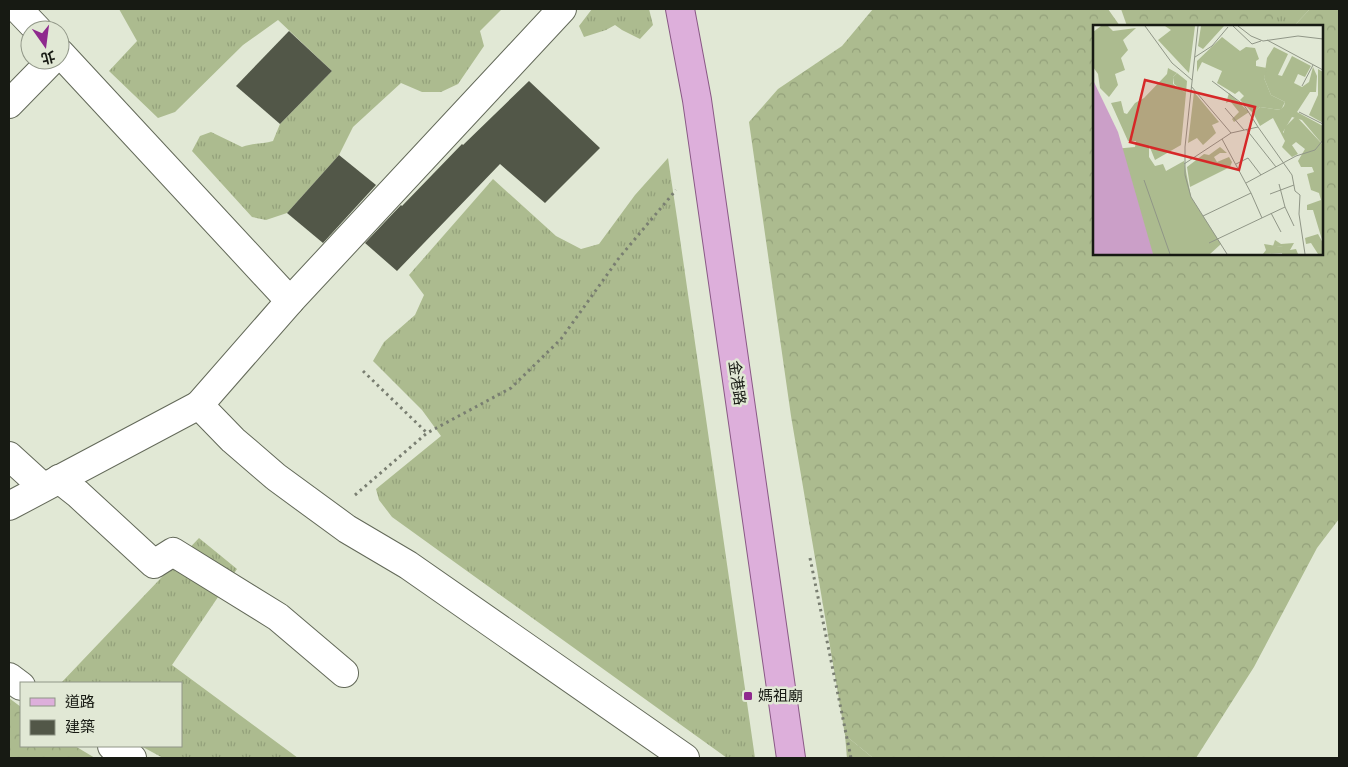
<svg xmlns="http://www.w3.org/2000/svg" width="1348" height="767" font-family="'Archivo Narrow','Noto Sans TC',sans-serif">
<style>
.grass{fill:url(#grass-tufts)}
.forest{fill:url(#forest-crowns)}
.building{fill:#525748}
.lines{fill:none;stroke-linecap:round;stroke-linejoin:round}
.minor-casing{stroke:#636959;stroke-width:30}
.major-casing{stroke:#895885;stroke-width:30}
.path{stroke:#797e71;stroke-width:3;stroke-dasharray:2.5 4;stroke-linecap:butt}
.minor{stroke:#fff;stroke-width:28}
.major{stroke:#ddafdb;stroke-width:28}
.poi-dot{fill:#8f298e;stroke:#e1e8d5;stroke-width:2}
.labels{text-anchor:middle;stroke-width:5;stroke-linejoin:round;paint-order:stroke}
.street-label{font-size:15px;fill:#171a13;stroke:#e1e8d5}
.poi-label{font-size:15px;fill:#171a13;stroke:#e1e8d5;text-anchor:start}
.inset-road{fill:none;stroke:#909687;stroke-width:1}
.view{fill:#d62828;fill-opacity:0.15;stroke:#d62828;stroke-width:2.5}
.inset-edge{fill:none;stroke:#171a13;stroke-width:2.5}
</style>
<defs>
<pattern id="grass-tufts" width="24" height="20" patternUnits="userSpaceOnUse" patternTransform="scale(1.25)"><rect width="24" height="20" fill="#acbb8f"/><path d="M3 7l-1-3M5 7V3M7 7l1-3M15 17l-1-3M17 17v-4M19 17l1-3" fill="none" stroke="#93a07a"/></pattern>
<pattern id="forest-crowns" width="20" height="18" patternUnits="userSpaceOnUse" patternTransform="scale(1.25)"><rect width="20" height="18" fill="#acbb8f"/><path d="M2 6a3 3 0 1 1 6 0M12 15a3 3 0 1 1 6 0" fill="none" stroke="#93a07a"/></pattern>
</defs>
<rect width="100%" height="100%" fill="#e1e8d5"/>
<g class="grass">
<path d="M119,9h383l-22,22 4,15 -26,38 -17,8h-19l-21,-9 -48,44 -14,28 -52,58 -21,7 -14,-3 -60,-66 8,-15 11,-4 31,15c11,-4 20,-3 31,-6l7,-17 52,-53 -54,-51 -35,25 -68,67 -17,6 -49,-47 28,-30z"/>
<polygon points="592,9 649,9 653,25 640,39 622,30 615,25 606,30 584,37 579,26"/>
<polygon points="1243,9 1310,9 1294,26 1244,26"/>
<polygon points="668,158 677,218 755,758 727,758 392,517 379,500 376,489 441,436 422,410 373,361 384,342 415,315 424,295 409,275 493,179 556,236 581,249 599,244 635,195"/>
<polygon points="199,538 237,569 172,665 298,758 163,758 141,746 181,746 181,683 61,683"/>
<polygon points="845,735 873,758 847,758"/>
</g>
<g class="forest">
<polygon points="873,9 1108,9 1120,26 1094,26 1094,254 1322,254 1322,26 1294,26 1310,9 1339,9 1339,519 1317,548 1254,667 1196,758 873,758 845,735 791,416 749,122 778,89 842,46"/>
<polygon points="1121,9 1274,9 1276,26 1127,26"/>
<polygon points="9,698 21,707 21,746 75,746 95,758 9,758"/>
</g>
<g class="building">
<polygon points="289,31 332,71 280,124 236,86"/>
<polygon points="529,81 600,148 545,203 500,164 397,271 365,243 401,205 402,206 462,144 463,145"/>
<polygon points="339,155 376,185 323,243 287,213"/>
</g>
<g class="lines">
<g class="minor-casing">
<g id="minor">
<polyline points="18,9 38,30"/>
<polyline points="60,53 290,301 562,9"/>
<polyline points="9,104 52,60"/>
<polyline points="290,301 199,405 233,440 276,477 347,529 408,565 685,758"/>
<polyline points="9,456 43,487"/>
<polyline points="59,479 78,494 154,564 173,552 278,617 344,673"/>
<polyline points="9,506 199,405"/>
<polyline points="9,677 21,686"/>
<polyline points="112,746 132,758"/>
</g>
</g>
<g class="major-casing">
<polyline id="major" points="680,9 697,100 791,758"/>
</g>
<g class="path">
<polyline points="363,371 427,433"/>
<polyline points="355,495 427,433 511,388 561,339 619,258 676,190"/>
<polyline points="810,558 851,758"/>
</g>
<use href="#minor" class="minor"/>
<use href="#major" class="major"/>
</g>
<rect class="poi-dot" x="743" y="691" width="10" height="10" rx="2.5"/>
<g class="labels">
<g class="street-label">
<text transform="translate(737 383) rotate(82)" y="5">金港路</text>
</g>
<g class="poi-label">
<text x="758" y="701">媽祖廟</text>
</g>
</g>
<g transform="translate(1093 25)">
<rect width="230" height="230" fill="#e1e8d5"/>
<path d="M181,22l14,7 -10,21 4,1 10,-20 19,10 -6,11 -7,-3 -4,9 8,4 7,-5 4,-15 4,9 -1,16h-6l-13,20 26,14v19l-21,-25 -10,-3 -9,15 15,22 -6,3 -10,-10 3,-6 -12,-23 -13,8 -7,-13 7,-6 20,3 4,-4 1,-4 -14,-7 -7,-17 3,-20zM225,44l5,3v51l-14,-8 9,-20zM84,48l10,8 -1,12 -12,-9 -1,-7zM101,67l25,30 -7,3 4,8 -13,12 -6,-7 -9,5zM136,68l20,19 -15,10 -2,-3 7,-7 -9,-11 -4,2zM127,122l7,6h-7l-6,4 3,5 12,-5 3,5 -2,5 -40,20 -3,-20 17,-13 5,1zM225,209l5,9v11h-5l-7,-11 -5,1 -1,-6zM182,215l6,4 13,-1 -4,7 6,-1 2,5h-16l1,-7 -10,-1z" fill="#acbb8f"/>
<path d="M8,1h7l5,5 23,-3 -13,12 5,10 -7,8 4,12 -10,4 3,11 -9,12 -9,-9 -2,-14 -5,-7v-35zM72,1h30l-6,47 -31,-33 13,-10zM108,1h23l-21,23 -5,-3zM129,12l18,14 6,-4 9,1 4,11 -3,2v5l11,2 -3,10 7,17 14,7 -4,8 -21,-3 -7,6 -13,-13 4,-4 -5,-5 -4,3 -18,-11 5,-12 -20,-9 -5,10v-11zM75,43l9,5 -4,4v7l13,9 -5,52 -26,15 -6,-15v12l6,9 8,-2 3,7 18,-10 7,36 30,47 -11,10h-64l-32,-105 21,-2 1,-6h-8l-17,-38 10,-2 3,12 3,1 8,-11 9,-5 23,-24zM203,91l27,29v98l-10,-33h-6v-5l14,-5 -2,-7 -8,-3 -4,-16 7,-2 -2,-5h-11l-3,-6 7,-12 -9,-7 -5,4 -8,-10 2,-9zM171,219l19,3 1,6 -21,1 3,-4z" fill="#acbb8f"/>
<path d="M0,55l25,52 35,122h-60z" fill="#cb9fc8"/>
<path class="inset-road" d="M52,1l27,37 20,17M105,1l-13,121v28l6,22 36,57M140,1l19,18 9,-3M145,1l13,10 12,5 35,-5 25,3M174,15l56,30M102,32l17,-11 16,-19M119,56l32,24 14,22M98,61l40,47 -9,6M209,61l11,-21M132,83l19,22M206,87l24,12M153,104l30,38M138,108l27,-6 34,48 3,16 5,4 -1,19 6,40M91,139l38,-25 29,54 -48,23M143,139l12,-6 13,17M51,155l26,74M153,158l50,-27 19,-6 8,-10M186,159l6,23M158,168l11,25M177,169l24,-9M178,188l10,19M116,218l76,-36 9,19"/>
<path class="view" d="M52,55l110,27 -16,63 -109,-28z"/>
<rect width="230" height="230" class="inset-edge"/>
</g>
<rect width="1348" height="767" fill="none" stroke="#171a13" stroke-width="20"/>
<rect x="20" y="682" width="162" height="65" fill="#e1e8d5" stroke="#909687"/>
<rect x="30" y="698" width="25" height="8" fill="#ddafdb" stroke="#909687"/>
<text x="65" y="707" font-size="15" fill="#171a13">道路</text>
<rect x="30" y="720" width="25" height="15" fill="#525748" stroke="#909687"/>
<text x="65" y="732" font-size="15" fill="#171a13">建築</text>
<g transform="translate(45 45) rotate(166)"><circle r="24" fill="#e1e8d5" stroke="#909687"/>
<path d="M0-4L9 19L0 12L-9 19Z" fill="#8f298e"/>
<text y="-8" font-size="14" font-weight="bold" text-anchor="middle" fill="#171a13">北</text>
</g>
</svg>
